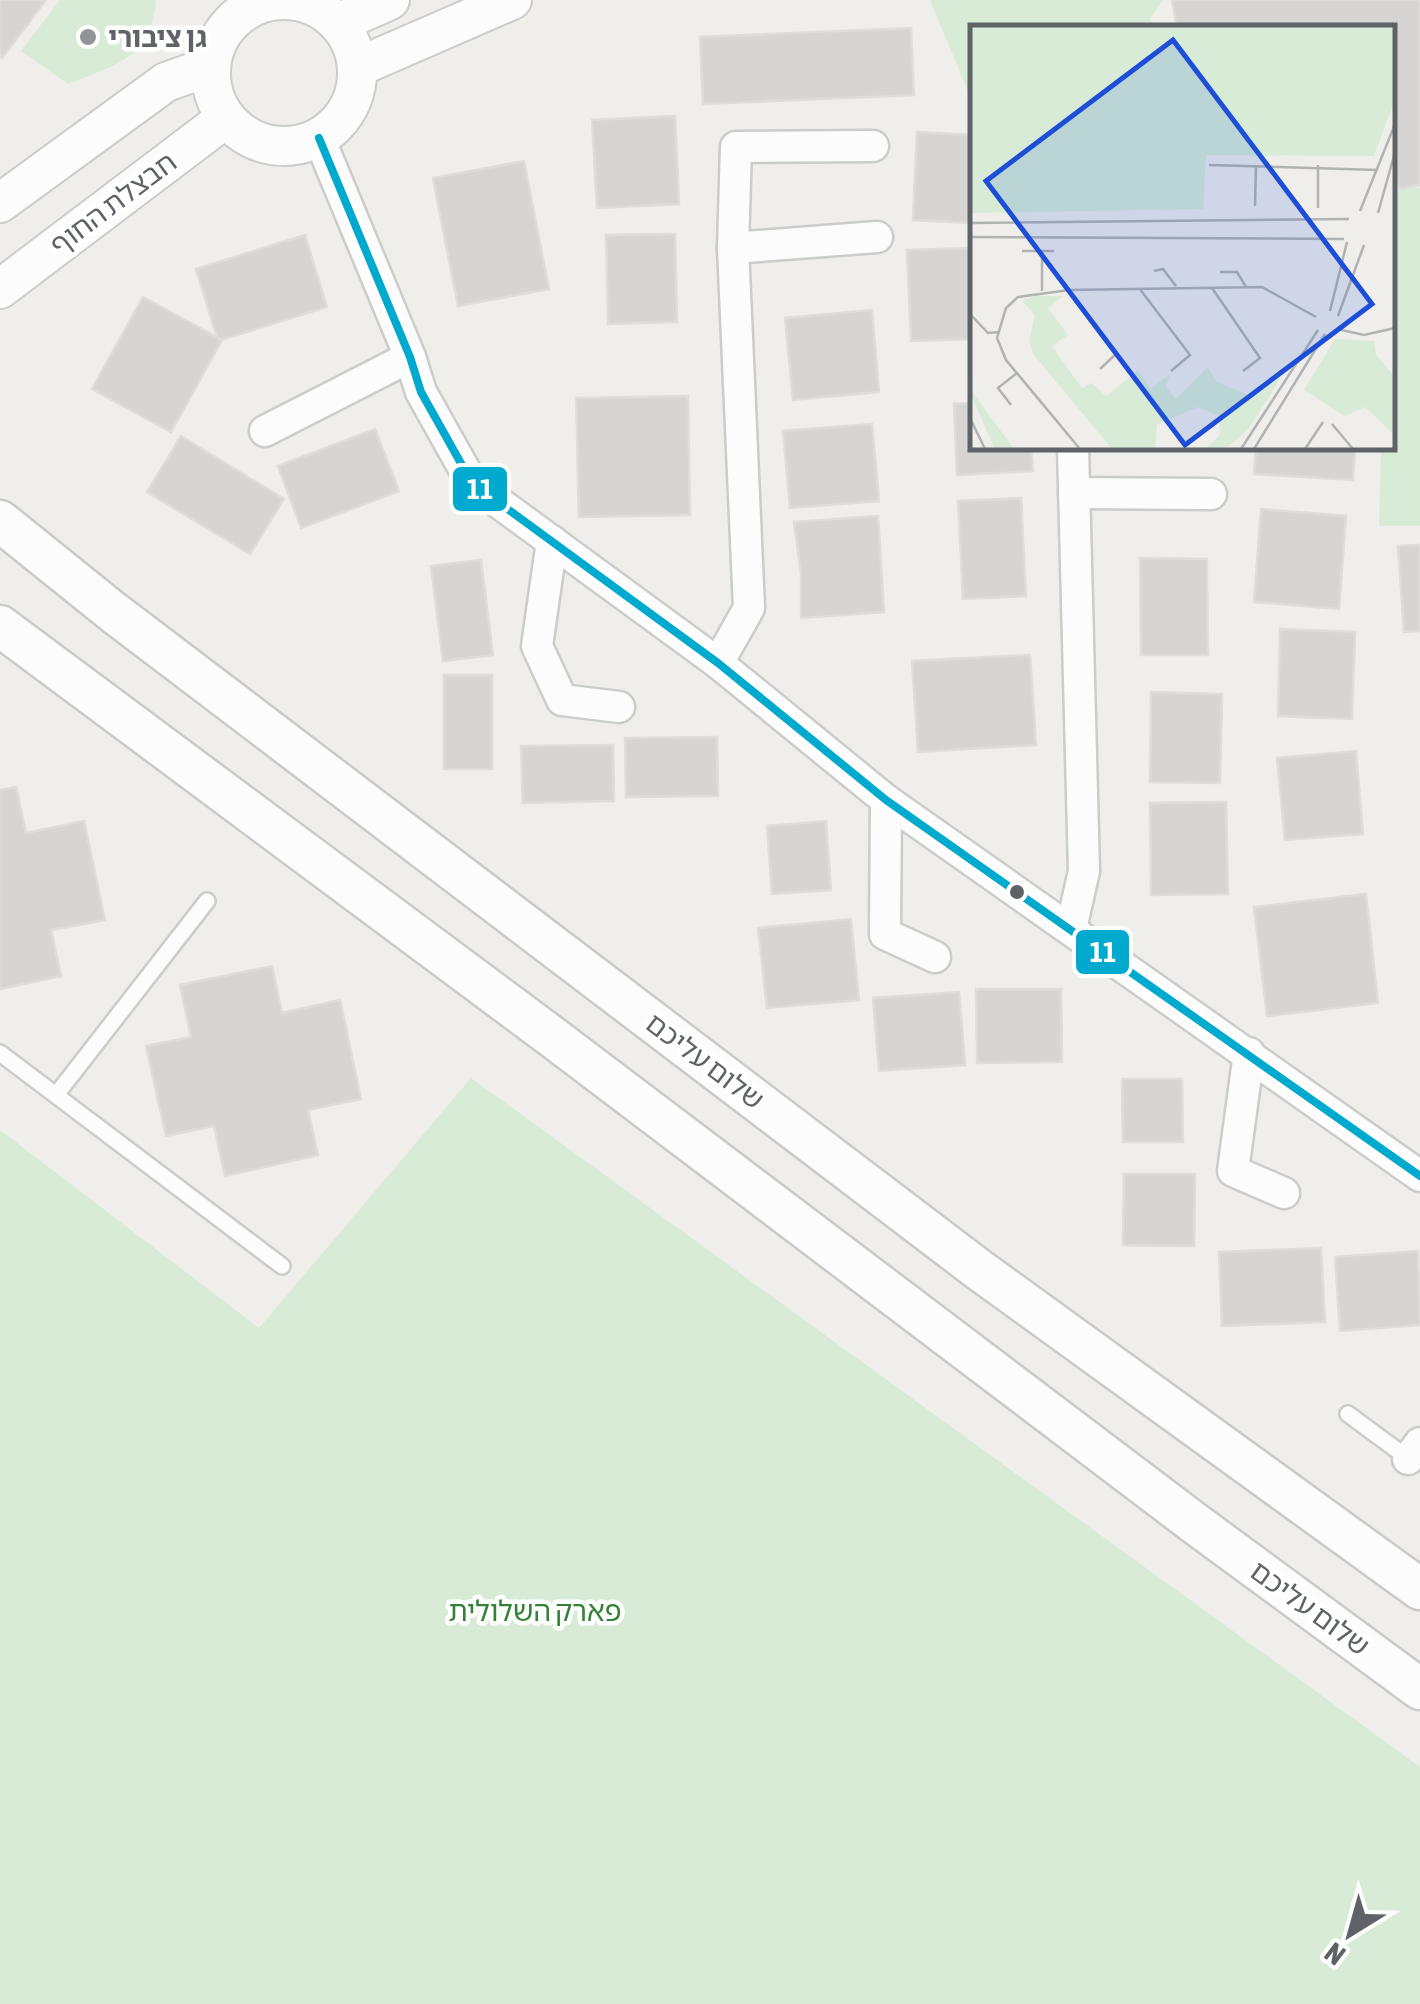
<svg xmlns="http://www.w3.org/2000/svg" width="1420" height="2004" font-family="'Asap Condensed','Noto Sans Hebrew',sans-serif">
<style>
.green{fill:#d8ebd6}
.building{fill:#d6d5d3;stroke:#deddd9;stroke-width:2.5}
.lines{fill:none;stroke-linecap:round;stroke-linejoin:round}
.service-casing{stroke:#cbcccc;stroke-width:20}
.minor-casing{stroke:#cbcccc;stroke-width:35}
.tertiary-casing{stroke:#cbcccc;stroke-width:42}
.secondary-casing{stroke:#cacacb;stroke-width:45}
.service{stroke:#fdfcfc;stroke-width:15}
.minor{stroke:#fdfcfc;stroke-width:30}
.tertiary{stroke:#fdfcfc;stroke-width:38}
.secondary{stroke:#fdfcfc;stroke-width:40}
.bus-1-casing{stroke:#fff;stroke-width:15}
.bus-1{stroke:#00a9ce;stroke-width:8}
.poi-dot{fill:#919496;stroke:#fff;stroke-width:4}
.bus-dot{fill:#5f6368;stroke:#fff;stroke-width:4}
.labels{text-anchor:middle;stroke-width:9;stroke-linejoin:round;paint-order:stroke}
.poi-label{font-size:28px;font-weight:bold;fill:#5f6368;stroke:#fff;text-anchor:start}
.street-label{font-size:28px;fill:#5f6368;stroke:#fff}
.park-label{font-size:28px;fill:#348238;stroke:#fff}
.inset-road{fill:none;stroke:#b1b2b2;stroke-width:2.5}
.view{fill:#1d4ed8;fill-opacity:0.15;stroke:#1d4ed8;stroke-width:5}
.inset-edge{fill:none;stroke:#5f6368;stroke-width:5}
.line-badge{stroke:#fff;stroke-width:4}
.badge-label{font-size:28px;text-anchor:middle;font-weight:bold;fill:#fff}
</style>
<rect width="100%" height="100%" fill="#efeeea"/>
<g class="green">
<path d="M60,0h96c-4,58 -41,65 -88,84l-47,-33z"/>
<polygon points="930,0 1163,0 1150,19 1155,27 972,28 972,101"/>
<polygon points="1393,183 1420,188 1420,526 1379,526 1381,448 1392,448"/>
<polygon points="471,1078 1420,1767 1420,2004 0,2004 0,1130 259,1328"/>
</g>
<g class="building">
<polygon points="0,0 46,0 2,58 0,56"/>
<polygon points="1172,0 1420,0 1420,185 1401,189 1392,177 1392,28 1177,28"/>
<polygon points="911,28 914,95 703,104 700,37"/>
<polygon points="675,116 679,204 597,208 592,120"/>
<polygon points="917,132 972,135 972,223 913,220"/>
<polygon points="524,161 549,289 458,306 433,178"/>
<polygon points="675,234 677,322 608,324 606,235"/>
<polygon points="305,235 327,307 218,341 196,269"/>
<polygon points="972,248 972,339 911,341 907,250"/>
<polygon points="143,297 222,340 171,432 92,389"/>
<polygon points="872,310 879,392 793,400 785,318"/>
<polygon points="688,396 690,515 579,517 576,398"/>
<polygon points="972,403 972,448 1031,448 1033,471 957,475 954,404"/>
<polygon points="872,424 879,501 790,508 783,431"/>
<polygon points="375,429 399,491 301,528 278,466"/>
<polygon points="181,436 284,499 250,554 147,492"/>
<polygon points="1256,448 1355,448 1353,480 1254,474"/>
<polygon points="1021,498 1026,596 963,599 958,501"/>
<polygon points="1261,509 1346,516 1339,609 1254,602"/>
<polygon points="878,516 884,612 801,618 801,573 794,522"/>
<polygon points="1420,545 1420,631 1404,632 1398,546"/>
<polygon points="1140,558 1207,559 1208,655 1141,655"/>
<polygon points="481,560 493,655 443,661 431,566"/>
<polygon points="1280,629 1355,632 1352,719 1278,716"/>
<polygon points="1030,655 1036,745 918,752 912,661"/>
<rect x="444" y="675" width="48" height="94"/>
<polygon points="1151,692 1222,694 1220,783 1150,782"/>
<polygon points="717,737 718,796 626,797 625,738"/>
<polygon points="613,745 614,801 523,803 521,746"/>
<polygon points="1356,751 1363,834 1285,840 1277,758"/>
<polygon points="16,787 26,833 84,821 105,920 51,930 61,976 0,989 0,790"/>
<polygon points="1226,802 1228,894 1151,895 1150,803"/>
<polygon points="826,821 831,890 772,894 767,826"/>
<polygon points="1366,894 1378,1003 1267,1016 1254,907"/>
<polygon points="851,919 859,1000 767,1008 758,928"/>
<polygon points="272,966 282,1013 340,1000 361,1099 308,1110 318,1155 225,1176 214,1126 166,1136 146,1046 191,1037 180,985"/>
<polygon points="976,989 1061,989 1062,1062 977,1063"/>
<polygon points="959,992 965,1065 879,1071 873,998"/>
<polygon points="1122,1079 1182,1079 1183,1142 1123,1142"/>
<polygon points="1124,1174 1195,1174 1194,1246 1123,1245"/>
<polygon points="1321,1248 1325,1322 1222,1326 1219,1252"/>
<polygon points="1418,1251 1420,1325 1340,1331 1335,1257"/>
</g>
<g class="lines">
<g class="service-casing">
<g id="service">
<polyline points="0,1053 282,1266"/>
<polyline points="56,1095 207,901"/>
<polyline points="1348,1414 1413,1462"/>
</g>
</g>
<g class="minor-casing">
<g id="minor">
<polyline points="254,0 258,5"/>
<polyline points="319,138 410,357 421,392 472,483 718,663 886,800 1420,1176"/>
<polyline points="733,248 877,237"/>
<polyline points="265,431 410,357"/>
<polyline points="1074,493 1211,494"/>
<polyline points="552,541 537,646 562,700 619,707"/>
<polyline points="718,663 749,608 733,248 736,147 873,146"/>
<polyline points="886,800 885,934 935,957"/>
<polyline points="1071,929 1084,871 1073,448"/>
<polyline points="1249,1053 1233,1171 1284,1193"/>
<polyline points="1408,1459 1420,1443"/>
</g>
</g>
<g class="tertiary-casing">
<g id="tertiary">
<circle cx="284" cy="73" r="73"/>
<polyline points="338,23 390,0"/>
<polyline points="358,67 512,0"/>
<polyline points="0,203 166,82 211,66"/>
<polyline points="0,289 226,118"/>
</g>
</g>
<g class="secondary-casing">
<g id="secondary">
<polyline points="0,521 113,612 978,1269 1420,1589"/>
<polyline points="0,626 551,1036 1193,1522 1420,1689"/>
</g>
</g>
<use href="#service" class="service"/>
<use href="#minor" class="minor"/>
<use href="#tertiary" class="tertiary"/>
<use href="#secondary" class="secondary"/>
<g class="bus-1-casing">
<polyline id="bus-1" points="319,138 410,357 421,392 472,483 718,663 886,800 1420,1176"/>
</g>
<use href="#bus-1" class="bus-1"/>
</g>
<circle class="poi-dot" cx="88" cy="37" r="10"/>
<circle class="bus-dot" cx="1017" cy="892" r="9"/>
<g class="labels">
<g class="poi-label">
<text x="108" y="47">גן ציבורי</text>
</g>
<g class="street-label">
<text transform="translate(113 203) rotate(-37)" y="10">חבצלת החוף</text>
<text transform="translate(705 1061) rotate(37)" y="10">שלום עליכם</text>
<text transform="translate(1310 1608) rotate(36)" y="10">שלום עליכם</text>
</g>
<g class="park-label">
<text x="535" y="1621">פארק השלולית</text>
</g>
</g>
<g transform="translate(970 25)">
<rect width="425" height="425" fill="#efeeea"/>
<path d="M0,1h425v73l-21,57 -168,-1 -3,54 -233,4zM65,271h28l-15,12 20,27 -16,11 30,42 10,-5 14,13 32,-25 13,18 19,-15 -4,13 10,12 31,-32 10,15 33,14 32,-20 -34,54 -23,19h-20l15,-14 -1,-19 -21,-9 -41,18 -2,24h-43l-78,-94 -5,-14 6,-26 -13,-14zM365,314l39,2 2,14 19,22v59l-30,-29 -20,9 -41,-26zM0,329l3,39 41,56h-19l-25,-56z" fill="#d8ebd6"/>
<path class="inset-road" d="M239,140l169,5M348,140v43M285,181l1,-41M390,186l35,-87M408,188l17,-61M0,198l379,-4M0,212l374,2M52,226h32M184,246l9,-2 13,17M250,247h17l9,15M169,263l51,67 -19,16M242,263l48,70 -17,13M99,265l47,64 -16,15M72,266v-40M360,286l17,-69M0,289l18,19 10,-1M368,291l26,-71M367,304l27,6 31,-7M41,380l-13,-17 19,-15M0,393l15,31M362,399l21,25M110,424l-74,-89 -9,-22 9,-30 12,-11 51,-7 193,-3 54,30M271,424l77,-119M284,424l71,-115M335,424l18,-27"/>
<path class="view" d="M203,15l199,264 -187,141 -199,-264z"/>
<rect width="425" height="425" class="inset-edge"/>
</g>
<g class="line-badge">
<rect x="451" y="465" width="58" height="48" rx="10" fill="#00a9ce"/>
<rect x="1074" y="928" width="57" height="48" rx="10" fill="#00a9ce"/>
</g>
<g class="badge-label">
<text x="480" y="499">11</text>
<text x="1103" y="962">11</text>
</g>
<g transform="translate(1350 1934) rotate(217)" stroke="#ffffff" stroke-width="8" paint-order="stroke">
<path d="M0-8L18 38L0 25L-18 38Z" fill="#5f6368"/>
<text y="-15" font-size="28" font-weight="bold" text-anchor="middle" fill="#5f6368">N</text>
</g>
</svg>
